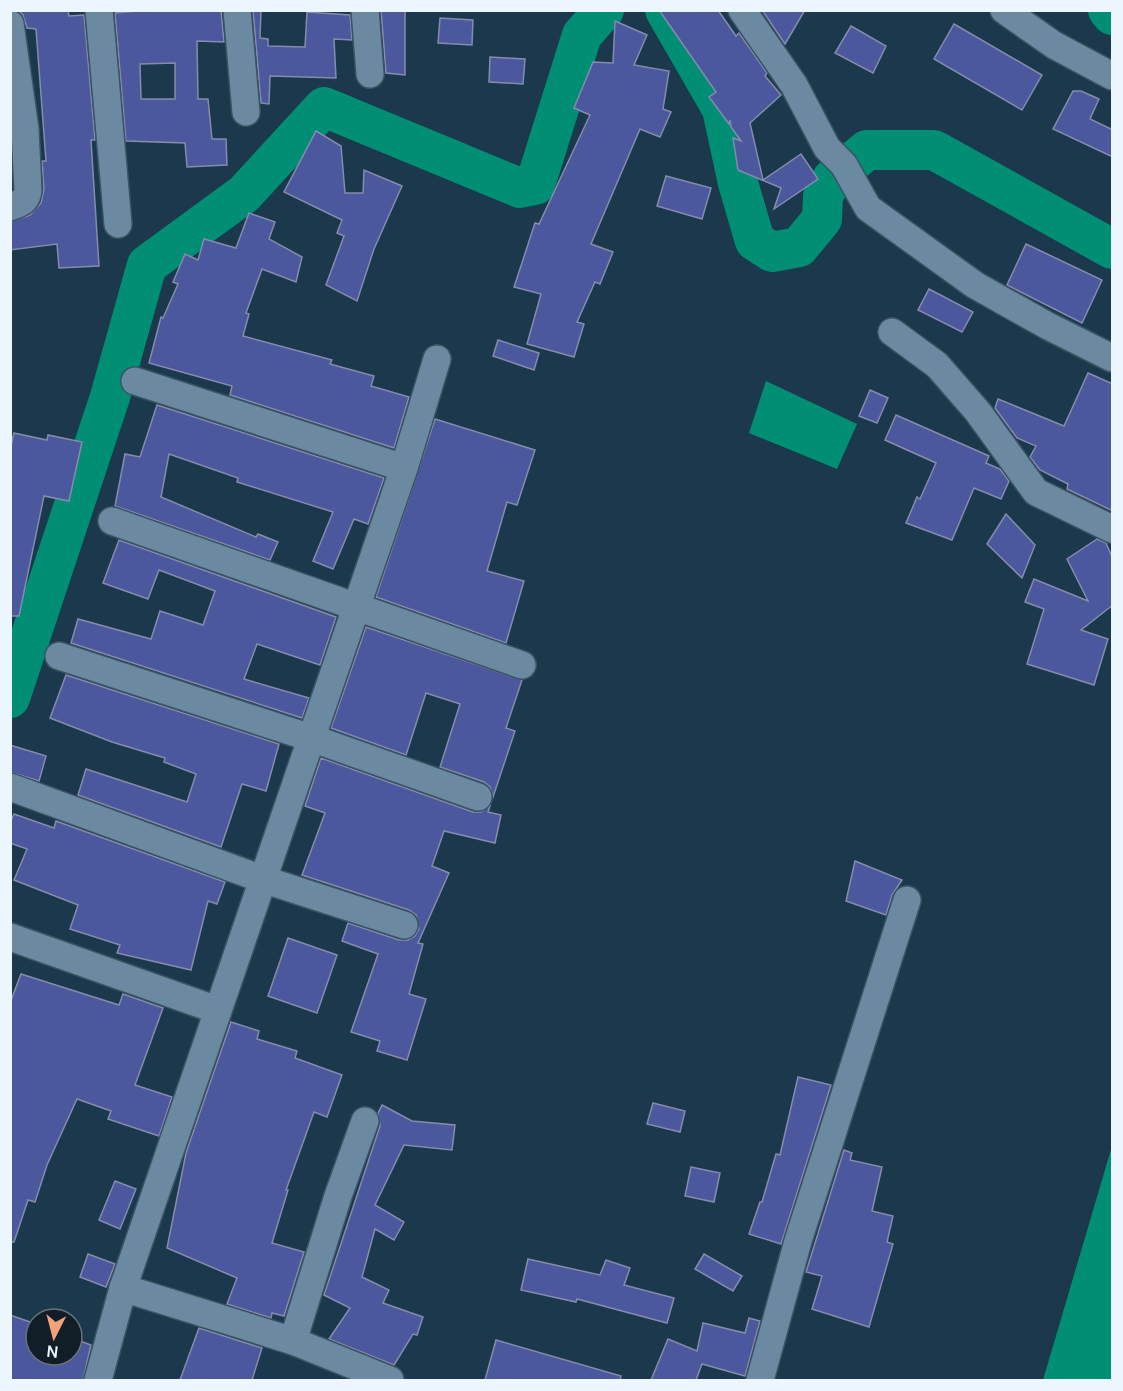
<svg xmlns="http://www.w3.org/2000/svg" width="1123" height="1391" font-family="Manrope,sans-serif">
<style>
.water{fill:#008f74}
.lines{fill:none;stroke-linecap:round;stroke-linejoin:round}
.river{stroke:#008f74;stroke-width:40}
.building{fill:#4c589d;stroke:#848cac;stroke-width:1.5;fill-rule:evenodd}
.street-casing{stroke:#3a5363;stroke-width:30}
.street{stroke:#6b8aa1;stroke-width:27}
</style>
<rect width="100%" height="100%" fill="#1b384c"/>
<g class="water">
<polygon points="766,381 857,424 837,469 749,433"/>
<polygon points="1112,1146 1112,1380 1043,1380"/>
</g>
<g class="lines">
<g class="river">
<polyline points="665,10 722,109 738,183 755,241 772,252 799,247 822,219 823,196 832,179 867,150 934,150 1112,249"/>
<polyline points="1108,10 1112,15"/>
<polyline points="10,698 110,397 147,265 244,194 324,107 520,188 535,185 582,35 604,10"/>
</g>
</g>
<g class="building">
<polygon points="18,10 68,10 69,16 84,15 95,140 91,140 99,266 59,268 57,244 10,250 10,222 30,215 41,203 44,189 42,161 46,161 36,29 27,28 23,15"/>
<path d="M148,10h73l3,32 -27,-1 1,58h10l4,40h14l1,26 -40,2 -2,-24 -59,-2 -11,-128zM175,63v36h-34l-1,-35z"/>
<polygon points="253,10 261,10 260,38 268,39 268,46 305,47 307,12 350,15 352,40 334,39 336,78 270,76 269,104 261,103"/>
<polygon points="381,10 405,10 405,75 386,73"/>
<polygon points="659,10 718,10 736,36 739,33 767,73 765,76 781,95 750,123 763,180 801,154 818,179 774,209 781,188 738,170 733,138 741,141 731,127 730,120 729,124 709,97 716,92"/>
<polygon points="762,10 805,10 785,44"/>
<polygon points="440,18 473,20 472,45 438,43"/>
<polygon points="615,21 647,35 634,65 669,71 663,109 671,112 660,137 640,129 591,244 613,252 600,284 595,282 577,322 584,324 574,357 527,344 541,294 514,287 535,223 539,224 590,115 574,108 593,62 613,63"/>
<polygon points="954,24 1042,75 1022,110 934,59"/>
<polygon points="851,26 886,46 873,73 835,53"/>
<polygon points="490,57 525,59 523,84 489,82"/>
<polygon points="1073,91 1081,91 1099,99 1090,119 1113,130 1113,157 1053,129"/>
<polygon points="316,131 341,146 345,193 363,193 364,170 402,186 374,249 357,301 326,285 344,236 337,233 342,220 284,192"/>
<polygon points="666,176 711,188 702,219 657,206"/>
<polygon points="249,213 275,222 269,239 302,257 296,282 262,269 246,313 249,314 243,336 332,360 330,364 374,376 371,386 409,397 394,448 230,395 232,386 149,363 161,317 163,318 178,284 173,282 185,254 198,260 204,239 236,248"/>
<polygon points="1026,244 1102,280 1082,323 1007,285"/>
<polygon points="929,289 973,312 962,332 918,310"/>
<polygon points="498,340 539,353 534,370 493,356"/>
<polygon points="1088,373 1113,384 1113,511 1067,489 1068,484 1040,470 1030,457 1036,446 1017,438 995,408 998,399 1064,426"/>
<polygon points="870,390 888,398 877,423 859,416"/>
<polygon points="157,405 384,478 368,524 354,519 333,569 313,561 333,512 237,482 238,478 169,454 161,497 256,537 258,534 278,542 270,560 115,506 125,454 140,457"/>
<polygon points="896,415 989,456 986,463 1000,469 1009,481 1001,499 974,488 952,540 906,523 917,497 920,499 936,463 885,440"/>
<polygon points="435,419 535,450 517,505 507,502 487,571 524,581 506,643 376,597"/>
<polygon points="14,433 47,440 48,435 82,442 69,501 44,496 19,616 10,616 10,450"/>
<polygon points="1006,514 1035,545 1022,578 987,544"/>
<polygon points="1097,539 1106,543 1113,559 1113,605 1081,630 1108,639 1094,685 1027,664 1044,609 1025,602 1034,579 1088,601 1067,559"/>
<polygon points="119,540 336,617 320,665 257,644 244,679 309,698 302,718 71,643 78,619 151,639 160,611 203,625 215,591 159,570 148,599 103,583"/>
<polygon points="366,627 522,680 506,728 515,731 493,797 490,787 484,782 440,767 460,704 426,693 406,755 331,728"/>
<polygon points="66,675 279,744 266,791 242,784 221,847 78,795 86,769 187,802 196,774 164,762 165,758 112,742 50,718"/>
<polygon points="10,745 46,756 39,781 10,772"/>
<polygon points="321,758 473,812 481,812 490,806 488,812 501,815 495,843 444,831 432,866 449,873 418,943 423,944 409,994 426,999 407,1060 377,1051 380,1041 351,1032 378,954 342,941 348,923 399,940 408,940 415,936 419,929 416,915 409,910 302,875 325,813 305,806"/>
<polygon points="14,814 54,828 56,821 225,882 217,904 208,901 191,970 117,953 120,945 70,929 78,905 14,880 27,849 10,843 10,823"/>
<polygon points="855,861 902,880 892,895 886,915 846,901"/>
<polygon points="288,938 337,955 317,1013 268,996"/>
<polygon points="21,974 119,1005 123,994 163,1008 135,1085 172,1097 159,1136 108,1119 111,1111 77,1099 47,1165 35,1202 28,1200 14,1242 10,1242 10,1003"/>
<polygon points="231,1022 259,1031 257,1039 297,1051 295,1058 342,1075 327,1117 314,1112 286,1190 288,1190 272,1243 304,1252 284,1316 272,1313 271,1318 227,1304 237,1278 167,1248 186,1153"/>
<polygon points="798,1077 831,1085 781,1244 749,1234 760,1202 762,1202 776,1154 780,1155"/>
<polygon points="653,1103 685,1111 680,1132 647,1124"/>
<polygon points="382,1105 412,1121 455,1125 452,1150 404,1145 375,1205 404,1222 394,1240 375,1229 362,1277 389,1290 383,1303 423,1317 417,1335 413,1334 394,1365 329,1339 350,1308 324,1295 380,1126 378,1113"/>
<polygon points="844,1150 852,1153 850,1160 882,1167 872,1211 893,1216 887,1242 893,1244 869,1327 812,1309 822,1276 806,1272"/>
<polygon points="691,1167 720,1173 714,1202 685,1196"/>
<polygon points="115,1181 136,1189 120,1229 99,1220"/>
<polygon points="88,1254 115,1264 106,1287 80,1277"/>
<polygon points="704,1254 742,1276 733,1291 695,1269"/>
<polygon points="528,1259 600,1275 606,1260 630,1268 624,1285 674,1298 667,1323 577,1299 576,1302 521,1290"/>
<polygon points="10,1315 36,1324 36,1355 72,1355 72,1338 91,1345 83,1380 10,1380"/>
<polygon points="749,1318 760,1321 745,1376 702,1364 696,1380 651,1380 668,1339 697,1351 703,1323 745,1333"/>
<polygon points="199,1328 262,1348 252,1380 180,1380"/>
<polygon points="496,1340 621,1376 620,1380 485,1380"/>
</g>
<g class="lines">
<g class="street-casing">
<g id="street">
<polyline points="99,10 118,224"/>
<polyline points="237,10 246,112"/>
<polyline points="365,10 370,74"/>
<polyline points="742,10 794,85 827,148 844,165 868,208 975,285 1048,326 1112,358"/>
<polyline points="1004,10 1054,45 1112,76"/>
<path d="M10,24l15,105 3,61c-1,12 -8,13 -18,17"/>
<polyline points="892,332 937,365 978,412 1036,492 1112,529"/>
<polyline points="404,468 437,359"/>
<polyline points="112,521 522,665"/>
<polyline points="59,656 311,738 478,797"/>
<polyline points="10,787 262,879 404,925"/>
<polyline points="10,937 217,1010"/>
<polyline points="123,1288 404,468 135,381"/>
<polyline points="293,1341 338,1196 365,1121"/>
<polyline points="98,1380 123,1288 293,1341 390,1380"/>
<polyline points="760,1380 798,1241 907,900"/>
</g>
</g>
<use href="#street" class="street"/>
</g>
<rect width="1123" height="1391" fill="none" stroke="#ecf6fe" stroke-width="24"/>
<g transform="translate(54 1337) rotate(186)"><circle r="28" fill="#121e27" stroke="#69747d" stroke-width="1.5"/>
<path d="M0-4.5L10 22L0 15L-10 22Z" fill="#f0a278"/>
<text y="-9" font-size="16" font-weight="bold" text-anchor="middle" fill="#ecf6fe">N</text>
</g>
</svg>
